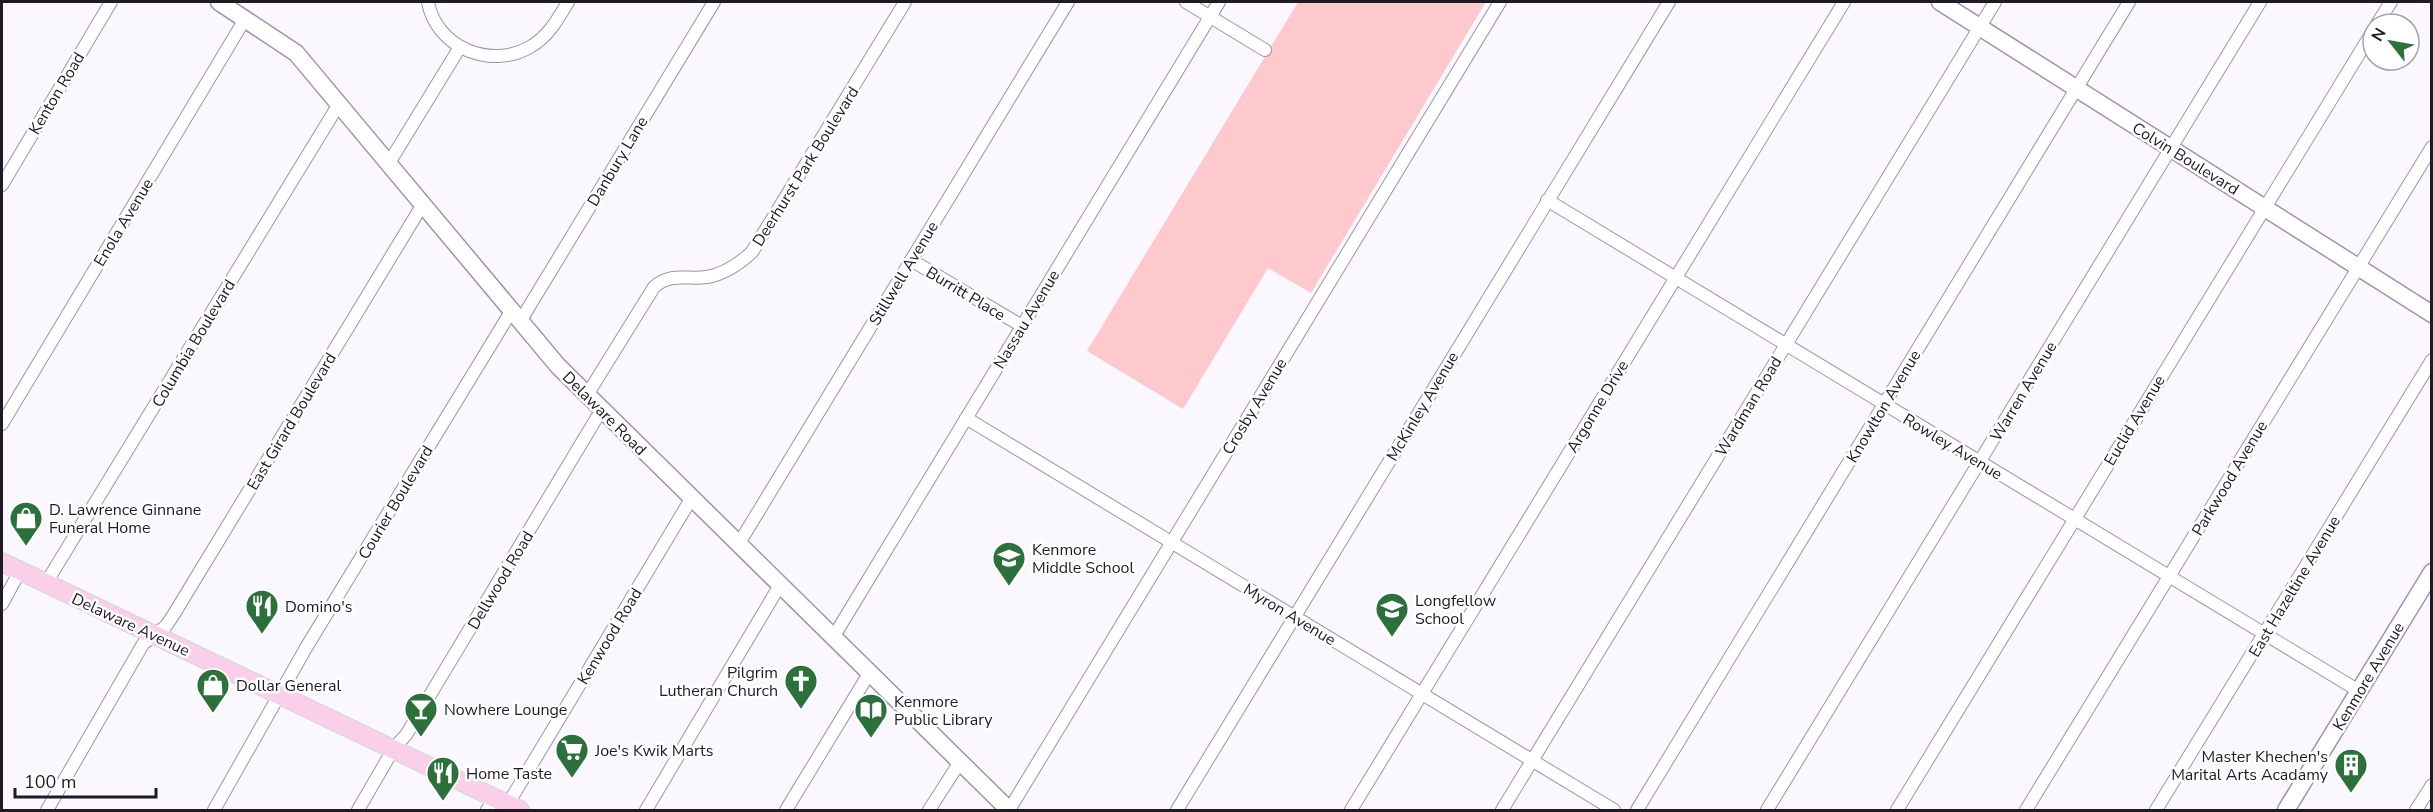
<svg xmlns="http://www.w3.org/2000/svg" width="2433" height="812" font-family="'Nunito Sans',sans-serif">
<style>
.green{fill:#fec9cd}
.lines{fill:none;stroke-linecap:round;stroke-linejoin:round}
.street-casing{stroke:#a192ae;stroke-width:14}
.secondary-casing{stroke:#a192ae;stroke-width:19}
.primary-casing{stroke:#d7d6d8;stroke-width:20}
.street{stroke:#fff;stroke-width:12}
.secondary{stroke:#fff;stroke-width:16}
.primary{stroke:#f9cfe9;stroke-width:18}
.labels{text-anchor:middle;stroke-width:5;stroke-linejoin:round;paint-order:stroke}
.street-label{font-size:16px;fill:#1f1a24;stroke:#fff}
.poi-label{font-size:16px;fill:#1f1a24;stroke:#fff;text-anchor:start}
</style>
<rect width="100%" height="100%" fill="#fbf7fe"/>
<polygon class="green" points="1298,2 1486,2 1311,293 1268,268 1183,409 1087,351"/>
<g class="lines">
<g class="street-casing">
<g id="street">
<path d="M428,2c8,45 62,68 102,45 18,-10 28,-28 38,-45"/>
<polyline points="1186,2 1265,50"/>
<polyline points="2377,24 2391,2"/>
<polyline points="389,163 460,47"/>
<polyline points="2,185 111,2"/>
<polyline points="1547,200 2359,691"/>
<polyline points="911,260 1022,326"/>
<polyline points="521,320 714,2"/>
<path d="M587,395l67,-108c17,-15 33,-7 53,-10 18,-3 32,-13 45,-25l153,-250"/>
<polyline points="966,418 1614,810"/>
<polyline points="2,424 245,19"/>
<polyline points="738,545 1068,2"/>
<polyline points="46,583 339,104"/>
<polyline points="2,604 20,571"/>
<polyline points="834,636 1219,2"/>
<polyline points="508,804 691,499"/>
<polyline points="47,810 143,644 166,626 174,614 423,204"/>
<polyline points="214,810 307,646 512,310"/>
<polyline points="358,810 394,748 406,735 602,409"/>
<polyline points="487,810 495,798"/>
<polyline points="646,810 780,585"/>
<polyline points="786,810 870,672"/>
<polyline points="929,810 960,762"/>
<polyline points="1009,810 1500,2"/>
<polyline points="1177,810 1669,2"/>
<polyline points="1351,810 1844,2"/>
<polyline points="1502,810 1995,2"/>
<polyline points="1637,810 2129,2"/>
<polyline points="1767,810 2260,2"/>
<polyline points="1897,810 2373,31"/>
<polyline points="2026,810 2432,147"/>
<polyline points="2156,810 2432,360"/>
<polyline points="2416,810 2432,785"/>
</g>
</g>
<g class="secondary-casing">
<g id="secondary">
<polyline points="219,2 296,53 558,366 1009,810"/>
<polyline points="1940,2 2432,314"/>
<polyline points="2286,810 2432,572"/>
</g>
</g>
<g class="primary-casing">
<polyline id="primary" points="2,562 520,810"/>
</g>
<use href="#street" class="street"/>
<use href="#secondary" class="secondary"/>
<use href="#primary" class="primary"/>
</g>
<defs>
<g id="shop-pin" transform="scale(1.725)"><path d="M0 17L-7.5 6A9.5 9.5 0 1 1 7.5 6Z" fill="#2c713c" stroke="#fff"/><path d="M-5-2.5h2.3a2.7 3.5 0 0 1 5.4 0H5L5.5 6h-11ZM-1.5-2.5h3a1.5 2.3 0 0 0-3 0Z" fill="#fff"/></g>
<g id="school-pin" transform="scale(1.725)"><path d="M0 17L-7.5 6A9.5 9.5 0 1 1 7.5 6Z" fill="#2c713c" stroke="#fff"/><path d="M0-5L7-2L0 1L-7-2ZM-4 1L0 2.5L4 1V4Q0 6-4 4Z" fill="#fff"/></g>
<g id="restaurant-pin" transform="scale(1.725)"><path d="M0 17L-7.5 6A9.5 9.5 0 1 1 7.5 6Z" fill="#2c713c" stroke="#fff"/><path d="M-5-6h1v4h1v-4h1v4h1v-4h1v5L-1.5 .5V6h-2V.5L-5-1ZM5-6V6H3V1.5H1.5Q1.5-4 5-6Z" fill="#fff"/></g>
<g id="church-pin" transform="scale(1.725)"><path d="M0 17L-7.5 6A9.5 9.5 0 1 1 7.5 6Z" fill="#2c713c" stroke="#fff"/><path d="M-1.2-6h2.4v3.5h3.3v2.4h-3.3V6h-2.4V-.1h-3.3v-2.4h3.3Z" fill="#fff"/></g>
<g id="bar-pin" transform="scale(1.725)"><path d="M0 17L-7.5 6A9.5 9.5 0 1 1 7.5 6Z" fill="#2c713c" stroke="#fff"/><path d="M-6-5H6L.8 .8V4.5H3.5V6h-7V4.5H-.8V.8Z" fill="#fff"/></g>
<g id="library-pin" transform="scale(1.725)"><path d="M0 17L-7.5 6A9.5 9.5 0 1 1 7.5 6Z" fill="#2c713c" stroke="#fff"/><path d="M-6-4Q-3-5.5-.7-3.5V5Q-3 3-6 4ZM6-4Q3-5.5 .7-3.5V5Q3 3 6 4Z" fill="#fff"/></g>
<g id="supermarket-pin" transform="scale(1.725)"><path d="M0 17L-7.5 6A9.5 9.5 0 1 1 7.5 6Z" fill="#2c713c" stroke="#fff"/><path d="M-6-5.5h2.5l.6 2H6L4.5 2H-2.5L-4.4-4H-6ZM-1.5 3.2a1.3 1.3 0 1 0 .1 0ZM3 3.2a1.3 1.3 0 1 0 .1 0Z" fill="#fff"/></g>
<g id="building-pin" transform="scale(1.725)"><path d="M0 17L-7.5 6A9.5 9.5 0 1 1 7.5 6Z" fill="#2c713c" stroke="#fff"/><path d="M-4-6H4V6H1V3H-1V6H-4ZM-2.5-4.3h1.7v1.8h-1.7ZM.8-4.3h1.7v1.8H.8ZM-2.5-1h1.7V.8h-1.7ZM.8-1h1.7V.8H.8Z" fill="#fff"/></g>
</defs>
<g fill-rule="evenodd">
<use href="#shop-pin" x="26" y="518"/>
<use href="#school-pin" x="1009" y="558"/>
<use href="#restaurant-pin" x="262" y="606"/>
<use href="#school-pin" x="1392" y="609"/>
<use href="#church-pin" x="801" y="681"/>
<use href="#shop-pin" x="213" y="685"/>
<use href="#bar-pin" x="421" y="709"/>
<use href="#library-pin" x="871" y="710"/>
<use href="#supermarket-pin" x="572" y="750"/>
<use href="#building-pin" x="2351" y="765"/>
<use href="#restaurant-pin" x="443" y="773"/>
</g>
<g class="labels">
<g class="street-label">
<text transform="translate(56 93) rotate(-59)" y="6">Kenton Road</text>
<text transform="translate(2186 158) rotate(32)" y="6">Colvin Boulevard</text>
<text transform="translate(617 161) rotate(-59)" y="6">Danbury Lane</text>
<text transform="translate(805 166) rotate(-58)" y="6">Deerhurst Park Boulevard</text>
<text transform="translate(123 222) rotate(-59)" y="6">Enola Avenue</text>
<text transform="translate(903 273) rotate(-59)" y="6">Stillwell Avenue</text>
<text transform="translate(966 293) rotate(31)" y="6">Burritt Place</text>
<text transform="translate(1026 319) rotate(-59)" y="6">Nassau Avenue</text>
<text transform="translate(193 343) rotate(-59)" y="6">Columbia Boulevard</text>
<text transform="translate(2023 391) rotate(-59)" y="6">Warren Avenue</text>
<text transform="translate(1254 406) rotate(-59)" y="6">Crosby Avenue</text>
<text transform="translate(1422 406) rotate(-59)" y="6">McKinley Avenue</text>
<text transform="translate(1597 406) rotate(-59)" y="6">Argonne Drive</text>
<text transform="translate(1748 406) rotate(-59)" y="6">Wardman Road</text>
<text transform="translate(1883 406) rotate(-59)" y="6">Knowlton Avenue</text>
<text transform="translate(605 413) rotate(45)" y="6">Delaware Road</text>
<text transform="translate(2134 420) rotate(-59)" y="6">Euclid Avenue</text>
<text transform="translate(291 421) rotate(-59)" y="6">East Girard Boulevard</text>
<text transform="translate(1953 446) rotate(31)" y="6">Rowley Avenue</text>
<text transform="translate(2229 478) rotate(-59)" y="6">Parkwood Avenue</text>
<text transform="translate(395 502) rotate(-59)" y="6">Courier Boulevard</text>
<text transform="translate(500 580) rotate(-59)" y="6">Dellwood Road</text>
<text transform="translate(2294 586) rotate(-59)" y="6">East Hazeltine Avenue</text>
<text transform="translate(1290 614) rotate(31)" y="6">Myron Avenue</text>
<text transform="translate(131 624) rotate(25)" y="6">Delaware Avenue</text>
<text transform="translate(609 636) rotate(-59)" y="6">Kenwood Road</text>
<text transform="translate(2368 676) rotate(-59)" y="6">Kenmore Avenue</text>
</g>
<g class="poi-label">
<text x="49" y="515">D. Lawrence Ginnane<tspan x="49" dy="18">Funeral Home</tspan></text>
<text x="1032" y="555">Kenmore<tspan x="1032" dy="18">Middle School</tspan></text>
<text x="1415" y="606">Longfellow<tspan x="1415" dy="18">School</tspan></text>
<text x="285" y="612">Domino's</text>
<text x="778" y="678" text-anchor="end">Pilgrim<tspan x="778" dy="18">Lutheran Church</tspan></text>
<text x="236" y="691">Dollar General</text>
<text x="894" y="707">Kenmore<tspan x="894" dy="18">Public Library</tspan></text>
<text x="444" y="715">Nowhere Lounge</text>
<text x="595" y="756">Joe's Kwik Marts</text>
<text x="2328" y="762" text-anchor="end">Master Khechen's<tspan x="2328" dy="18">Marital Arts Acadamy</tspan></text>
<text x="466" y="779">Home Taste</text>
</g>
</g>
<rect width="2433" height="812" fill="none" stroke="#1f1a24" stroke-width="6"/>
<g transform="translate(2391 42) rotate(301)"><circle r="28" fill="#ffffff" stroke="#a5a3a7" stroke-width="1.5"/>
<path d="M0-4.5L10 22L0 15L-10 22Z" fill="#2c713c"/>
<text y="-9" font-size="16" font-weight="bold" text-anchor="middle" fill="#1f1a24">N</text>
</g>
<path d="M15 788v9h141v-9" fill="none" stroke="#1f1a24" stroke-width="3"/>
<text x="24" y="788" font-size="18" fill="#1f1a24" stroke="#ffffff" stroke-width="4.5" paint-order="stroke">100 m</text>
</svg>
